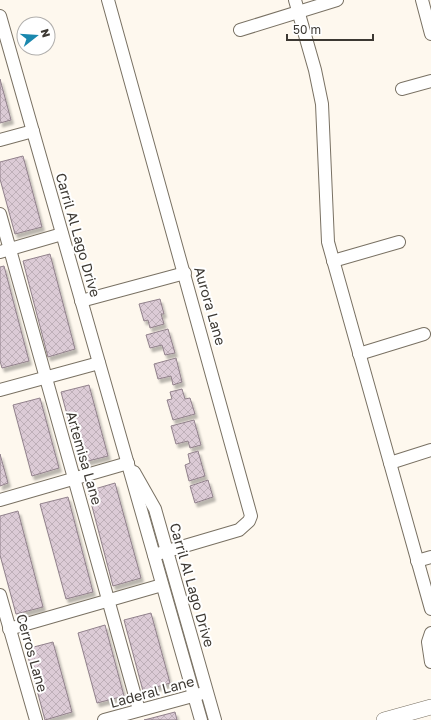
<svg xmlns="http://www.w3.org/2000/svg" width="431" height="720" font-family="'Golos Text',sans-serif">
<style>
.building{fill:url(#building-cross-hatch);stroke:#91818b;filter:url(#shadow)}
.lines{fill:none;stroke-linecap:round;stroke-linejoin:round}
.minor-casing{stroke:#797163;stroke-width:14}
.major-casing{stroke:#797163;stroke-width:16}
.minor{stroke:#fff;stroke-width:12}
.major{stroke:#fff;stroke-width:15}
.labels{text-anchor:middle;stroke-width:4;stroke-linejoin:round;paint-order:stroke}
.street-label{font-size:14px;fill:#3c3832;stroke:#fff}
</style>
<defs>
<pattern id="building-cross-hatch" width="8" height="8" patternUnits="userSpaceOnUse"><rect width="8" height="8" fill="#dccbd6"/><path d="M0 0l8 8M0 8l8-8" fill="none" stroke="#beafb8"/></pattern>
<filter id="shadow"><feDropShadow dx="2.5" dy="4" stdDeviation="1" flood-color="#0004"/></filter>
</defs>
<rect width="100%" height="100%" fill="#fef8ee"/>
<g class="building">
<polygon points="0,79 11,120 0,123"/>
<polygon points="23,156 42,227 15,234 0,179 0,162"/>
<polygon points="50,254 75,349 48,357 23,261"/>
<polygon points="4,266 29,361 2,368 0,361 0,267"/>
<polygon points="160,299 164,314 161,314 164,324 150,328 148,320 144,321 139,304"/>
<polygon points="168,329 175,353 165,355 162,345 150,348 146,335"/>
<polygon points="176,358 182,382 173,385 171,376 158,379 154,364"/>
<polygon points="89,385 108,456 80,463 61,392"/>
<polygon points="182,389 185,399 190,398 195,414 173,420 167,400 172,399 170,392"/>
<polygon points="40,398 59,468 32,476 13,405"/>
<polygon points="194,420 201,445 190,448 188,441 176,444 171,426"/>
<polygon points="198,451 205,476 189,481 185,465 190,463 188,454"/>
<polygon points="0,454 8,483 0,486"/>
<polygon points="208,480 213,497 195,503 190,486"/>
<polygon points="115,483 141,578 113,586 88,491"/>
<polygon points="68,497 93,592 66,599 40,504"/>
<polygon points="18,511 43,607 16,614 0,555 0,516"/>
<polygon points="151,613 170,683 143,691 124,620"/>
<polygon points="105,625 124,696 97,703 78,633"/>
<polygon points="53,642 72,712 45,720 26,649"/>
<polygon points="175,712 177,720 144,720 152,718"/>
</g>
<g class="lines">
<g class="minor-casing">
<g id="minor">
<polyline points="108,0 251,516 249,521 239,530 154,555"/>
<polyline points="295,0 315,70 322,104 328,242 431,609"/>
<polyline points="422,0 431,34"/>
<polyline points="0,16 201,720"/>
<polyline points="240,30 337,0"/>
<polyline points="402,89 431,81"/>
<polyline points="0,140 33,131"/>
<polyline points="0,214 139,710"/>
<polyline points="0,252 62,234"/>
<polyline points="333,261 399,242"/>
<polyline points="81,301 185,273"/>
<polyline points="359,354 424,334"/>
<polyline points="0,390 99,363"/>
<polyline points="390,463 431,450"/>
<polyline points="134,472 155,509 215,720"/>
<polyline points="0,500 128,463"/>
<polyline points="417,561 431,557"/>
<polyline points="0,595 36,720"/>
<polyline points="9,629 162,585"/>
<polyline points="431,633 428,642 431,662"/>
<polyline points="104,720 200,694"/>
</g>
</g>
<g class="major-casing">
<polyline id="major" points="384,720 431,707"/>
</g>
<use href="#minor" class="minor"/>
<use href="#major" class="major"/>
</g>
<g class="labels">
<g class="street-label">
<text transform="translate(78 235) rotate(74)" y="5">Carril Al Lago Drive</text>
<text transform="translate(210 306) rotate(74)" y="5">Aurora Lane</text>
<text transform="translate(84 458) rotate(74)" y="5">Artemisa Lane</text>
<text transform="translate(192 585) rotate(74)" y="5">Carril Al Lago Drive</text>
<text transform="translate(32 653) rotate(74)" y="5">Cerros Lane</text>
<text transform="translate(152 692) rotate(-15)" y="5">Laderal Lane</text>
</g>
</g>
<g transform="translate(36 36) rotate(73)"><circle r="19" fill="#ffffff" stroke="#b1afad"/>
<path d="M0-3L7 15L0 10L-7 15Z" fill="#1a88ae"/>
<text y="-6" font-size="11" font-weight="bold" text-anchor="middle" fill="#3c3832">N</text>
</g>
<path d="M287 34v6h86v-6" fill="none" stroke="#3c3832" stroke-width="2"/>
<text x="293" y="34" font-size="12" fill="#3c3832" stroke="#ffffff" stroke-width="3" paint-order="stroke">50 m</text>
</svg>
